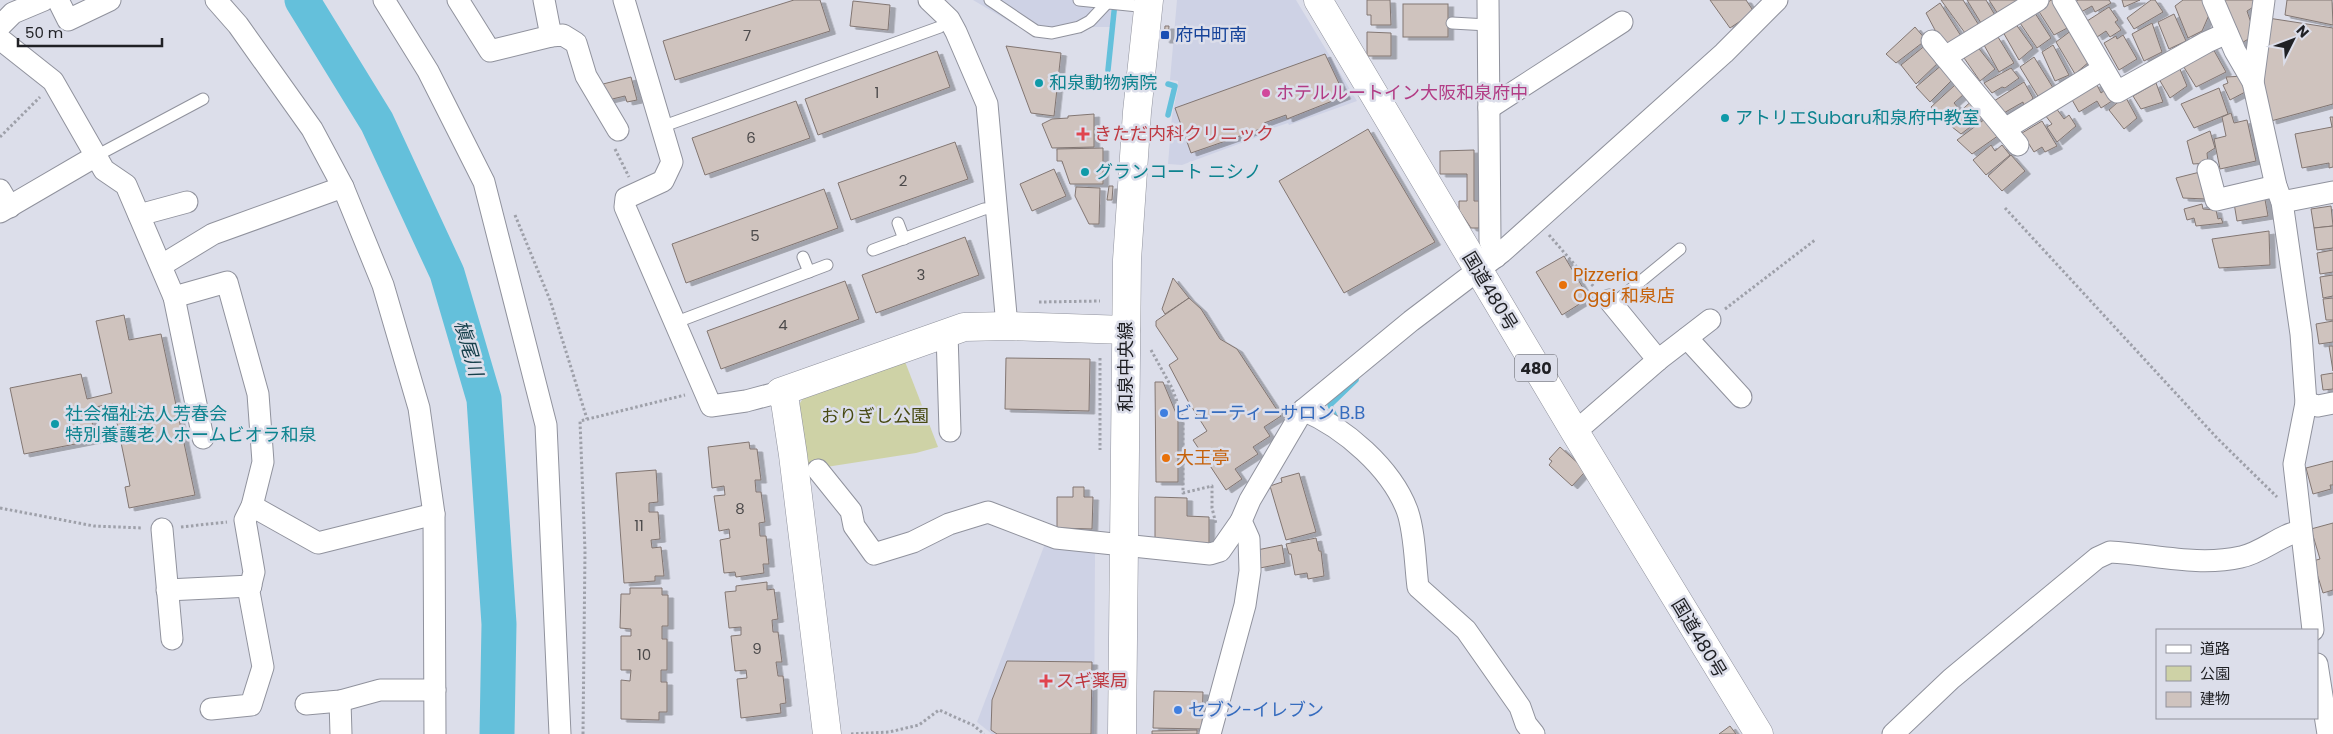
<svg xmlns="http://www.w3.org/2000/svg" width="2333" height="734" font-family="Poppins,'Noto Sans JP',sans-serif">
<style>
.built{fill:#ced2e5}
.green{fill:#ced2a6}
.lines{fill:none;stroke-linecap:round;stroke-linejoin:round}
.stream{stroke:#64c0db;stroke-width:5.5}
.river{stroke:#64c0db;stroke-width:35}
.building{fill:#cfc3be;stroke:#827672;filter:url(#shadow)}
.service-casing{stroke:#90929d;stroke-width:13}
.minor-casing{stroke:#90929d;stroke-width:23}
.tertiary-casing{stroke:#90929d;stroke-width:29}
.trunk-casing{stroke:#90929d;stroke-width:29}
.path{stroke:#9ea0a9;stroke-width:3;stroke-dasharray:2.5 2.5;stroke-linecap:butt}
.service{stroke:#fff;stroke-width:11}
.minor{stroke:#fff;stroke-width:21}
.tertiary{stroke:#fff;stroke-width:28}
.trunk{stroke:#fff;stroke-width:28}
.transit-dot{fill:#1a4fb4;stroke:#dcdeea;stroke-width:2}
.culture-dot{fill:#0f9aa8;stroke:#dcdeea;stroke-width:2}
.hotel-dot{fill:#d1479c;stroke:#dcdeea;stroke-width:2}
.health-dot{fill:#e0444e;stroke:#dcdeea;stroke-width:2}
.food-dot{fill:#e8710a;stroke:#dcdeea;stroke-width:2}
.shop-dot{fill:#3f7fe0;stroke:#dcdeea;stroke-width:2}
.labels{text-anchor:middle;stroke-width:5;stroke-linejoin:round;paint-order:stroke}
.number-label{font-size:15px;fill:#4c4a4b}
.shield{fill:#dcdeea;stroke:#585a60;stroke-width:1}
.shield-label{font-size:16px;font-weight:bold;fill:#202125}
.transit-label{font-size:18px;fill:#164399;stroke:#dcdeea;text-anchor:start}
.culture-label{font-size:18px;fill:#0d838f;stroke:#dcdeea;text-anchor:start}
.hotel-label{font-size:18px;fill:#b23c85;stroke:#dcdeea;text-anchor:start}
.health-label{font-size:18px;fill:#be3a42;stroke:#dcdeea;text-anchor:start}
.food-label{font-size:18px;fill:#c56008;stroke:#dcdeea;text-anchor:start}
.street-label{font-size:18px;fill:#202125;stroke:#dcdeea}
.shop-label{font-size:18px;fill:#366cbe;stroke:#dcdeea;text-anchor:start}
.park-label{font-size:18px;fill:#474a12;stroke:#dcdeea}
.water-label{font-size:19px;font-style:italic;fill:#16404c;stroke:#dcdeea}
</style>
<defs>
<filter id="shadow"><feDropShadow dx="5.5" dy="3" stdDeviation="0" flood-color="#0004"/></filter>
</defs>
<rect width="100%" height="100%" fill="#dcdeea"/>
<g class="built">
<polygon points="973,0 1112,0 1110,27 1088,27 1055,38 1034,36"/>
<polygon points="1177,0 1296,0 1357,101 1289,125 1288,123 1267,130 1268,133 1182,165 1168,164 1172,116 1178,88 1178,81 1170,80"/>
<polygon points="1046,541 1095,550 1094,734 992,734 977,722"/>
</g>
<polygon class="green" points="904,359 938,447 916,453 807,470 798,412 800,403 806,394"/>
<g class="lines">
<g class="stream">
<polyline points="1108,70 1115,2"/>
<polyline points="1168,115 1175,86 1168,84"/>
<polyline points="1337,421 1330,405 1356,380"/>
</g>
<polyline class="river" points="302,0 377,122 447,273 484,399 499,624 497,734"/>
</g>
<g class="building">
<polygon points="794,0 820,0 830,31 675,80 663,41"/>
<polygon points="1367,0 1390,0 1391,25 1371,25 1371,15 1367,15"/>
<polygon points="1710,0 1746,0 1754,12 1730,28"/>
<polygon points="1941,0 1963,0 1980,27 1965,33"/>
<polygon points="1967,0 1986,0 1996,17 1981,23"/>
<polygon points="1989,0 2021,0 1998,14"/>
<polygon points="2051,0 2055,0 2071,26 2054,35 2038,10"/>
<polygon points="2078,0 2109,0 2111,3 2095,12 2092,6 2081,12 2075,2"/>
<polygon points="2122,0 2140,0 2124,7"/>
<polygon points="2151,0 2155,0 2163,12 2134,29 2127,18"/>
<polygon points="2183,0 2206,0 2209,15 2202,31 2188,38 2175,6"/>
<polygon points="2224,0 2259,0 2258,4 2247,11 2255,35 2240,44"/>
<polygon points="2287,0 2332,0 2333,25 2285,15"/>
<polygon points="853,1 890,5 888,30 850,26"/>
<polygon points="1940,3 1961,36 1944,47 1926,13"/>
<rect x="1403" y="4" width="45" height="33"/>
<polygon points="2109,7 2118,20 2115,22 2121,30 2110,37 2106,31 2097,37 2087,21"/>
<polygon points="2033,10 2051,38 2037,48 2018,20"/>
<polygon points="2174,14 2186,41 2169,49 2158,22"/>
<polygon points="2268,18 2333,28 2333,104 2271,121 2260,76"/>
<polygon points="2015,23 2033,48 2019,60 2003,32"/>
<polygon points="2152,23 2162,52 2144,61 2132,34"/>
<polygon points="1165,26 1169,26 1168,40 1164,40"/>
<polygon points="1915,27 1926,40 1896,63 1886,54"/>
<polygon points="2072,30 2090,61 2075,74 2056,42"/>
<polygon points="1367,32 1391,33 1391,56 1367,56"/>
<polygon points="2123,35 2137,59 2119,70 2104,43 2116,36 2117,39"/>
<polygon points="1998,37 2014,63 1999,72 1984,45"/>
<polygon points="1927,44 1941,60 1916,84 1901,65"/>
<polygon points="1976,45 1995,69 1980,81 1962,55"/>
<polygon points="2053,45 2069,75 2055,81 2042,52"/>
<polygon points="1006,46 1061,53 1054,116 1031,113"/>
<polygon points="2212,47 2226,72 2196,87 2182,64"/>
<polygon points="937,51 950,87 818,135 805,99"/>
<polygon points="1325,54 1345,96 1287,119 1286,115 1264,123 1266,127 1191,153 1175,108"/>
<polygon points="2034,57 2055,91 2039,98 2020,67"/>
<polygon points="1943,64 1955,77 1930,102 1916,87"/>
<polygon points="2179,67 2187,86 2170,98 2159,79"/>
<polygon points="2011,68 2019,78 2005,88 2002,87 1992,93 1984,83"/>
<polygon points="2244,76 2247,91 2230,100 2223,85 2228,83 2226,77"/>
<polygon points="631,77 637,100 627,102 625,96 608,100 603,84"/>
<polygon points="2024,82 2033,98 2024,108 2023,102 2002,114 1994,101"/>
<polygon points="2096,83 2101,93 2105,90 2112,101 2101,108 2097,101 2079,112 2071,98"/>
<polygon points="2156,83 2163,102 2141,109 2133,96"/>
<polygon points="1955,85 1964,94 1954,103 1959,109 1943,122 1931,107"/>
<polygon points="2219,88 2228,114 2194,128 2181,104"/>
<polygon points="2125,96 2137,118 2124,129 2109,110"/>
<polygon points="1974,99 1987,114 1961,134 1947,123"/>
<polygon points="796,101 810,138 705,175 692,138"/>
<polygon points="2056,108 2064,119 2069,115 2076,126 2057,142 2047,127 2052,124 2045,115"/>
<polygon points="2231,113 2234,123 2247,120 2256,161 2220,169 2214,139 2226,136 2222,117"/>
<polygon points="1094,114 1094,147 1052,148 1042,124 1052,119 1068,118 1068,116"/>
<polygon points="1989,116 2002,133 1972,154 1957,140"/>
<polygon points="2330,117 2333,117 2333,167 2329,168 2329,163 2302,168 2295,134 2332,127"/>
<polygon points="2042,121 2057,146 2045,152 2042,147 2034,152 2022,133"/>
<polygon points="1368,129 1435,242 1344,293 1279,181"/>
<polygon points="2210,131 2215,148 2207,153 2208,163 2193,164 2187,141"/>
<polygon points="955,142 968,179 851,220 838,183"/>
<polygon points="1991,145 1995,151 2002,145 2010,155 1986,175 1973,160"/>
<polygon points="1103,148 1103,184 1070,184 1062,161 1057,161 1057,149"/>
<polygon points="1474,150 1474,201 1479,201 1479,228 1471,228 1459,210 1459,201 1467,201 1467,174 1440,174 1440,151"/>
<polygon points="2011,155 2025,171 2002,191 1988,176"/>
<polygon points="1054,169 1066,196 1032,211 1020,184"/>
<polygon points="2204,171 2206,199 2183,198 2176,178"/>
<polygon points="1109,186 1113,186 1112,200 1107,200"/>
<polygon points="1076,187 1100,188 1099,224 1089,224 1075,196"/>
<polygon points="824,189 838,228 686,283 672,244"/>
<polygon points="2264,194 2268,216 2237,221 2234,203"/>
<polygon points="2202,204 2203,209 2216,210 2218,219 2221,218 2223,223 2196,226 2194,218 2187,220 2184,209"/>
<polygon points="2331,206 2333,226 2314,228 2311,209"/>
<polygon points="2333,226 2333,248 2317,250 2314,228"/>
<polygon points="2269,231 2270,265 2219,268 2212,239"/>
<polygon points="965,237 979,275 876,313 862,275"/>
<polygon points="2333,250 2333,272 2320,274 2317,253"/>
<polygon points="1564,256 1589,298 1562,315 1536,272"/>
<polygon points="2333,275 2333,296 2323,298 2320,277"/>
<polygon points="1173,278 1189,298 1165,314 1162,309"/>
<polygon points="845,281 859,319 721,369 707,331"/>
<polygon points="1189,298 1201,309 1220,339 1237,349 1281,416 1264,427 1270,436 1253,447 1258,454 1235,469 1242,479 1226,490 1193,440 1207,431 1188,401 1169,365 1178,359 1156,326 1156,321"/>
<polygon points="2333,298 2333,320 2326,320 2323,299"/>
<polygon points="124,315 129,340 161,334 195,495 129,508 125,487 130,486 113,404 89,408 96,440 24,454 10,388 81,374 87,399 112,393 96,321"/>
<polygon points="2333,321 2333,342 2319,344 2316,324"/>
<polygon points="2329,346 2333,346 2333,371"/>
<polygon points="1006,358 1090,359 1089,411 1005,409"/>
<polygon points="2333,373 2333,389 2323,390 2321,375"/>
<polygon points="1155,382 1163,382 1178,418 1178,482 1156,482"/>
<polygon points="749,442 750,449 757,449 761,480 755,480 756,492 761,492 765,522 759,523 760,536 766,536 769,564 763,564 764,573 736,577 735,572 724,573 720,540 730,538 729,529 719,531 714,496 725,495 724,486 712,488 708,447"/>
<polygon points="1560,447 1580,465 1584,473 1572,486 1549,465 1552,461 1549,459"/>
<polygon points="2333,461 2333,485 2330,485 2331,489 2313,494 2306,468"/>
<polygon points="656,470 658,502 649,503 649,512 658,512 660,539 651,540 652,548 661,547 664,576 655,576 655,581 624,583 616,473"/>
<polygon points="1299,473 1316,532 1286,540 1270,486 1282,482 1281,478"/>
<polygon points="1073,487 1084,487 1084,497 1093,497 1092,529 1057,528 1057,497 1073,497"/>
<polygon points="1155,497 1187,498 1187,516 1209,517 1209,546 1155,546"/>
<polygon points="2333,523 2333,590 2323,593 2313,561 2320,559 2311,529"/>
<polygon points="1316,538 1319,551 1321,551 1324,576 1308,579 1307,573 1295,575 1291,554 1289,554 1286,544"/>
<polygon points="1282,545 1285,563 1260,568 1257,550"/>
<polygon points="767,582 767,590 774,589 778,619 772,620 773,632 778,632 782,662 776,662 778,676 783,676 786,703 780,704 781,713 741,718 737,679 747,678 746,670 735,671 731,636 741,635 741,627 729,628 725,592 736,591 736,586"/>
<polygon points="630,588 662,588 662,595 668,595 668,626 662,626 662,639 667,639 667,670 661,670 661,682 667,682 667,712 659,712 659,720 621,719 621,680 630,681 631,670 621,670 621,636 631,636 631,629 620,628 621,594 630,594"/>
<polygon points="1007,661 1092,662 1091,734 997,734 991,730 992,700"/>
<polygon points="1154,691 1203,692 1202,729 1153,728"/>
<polygon points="1730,726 1736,734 1719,734"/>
<polygon points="1197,730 1197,734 1152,734 1152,731"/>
</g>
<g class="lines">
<g class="service-casing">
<g id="service">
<polyline points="990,0 1036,31 1052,33 1079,27 1090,21 1107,3"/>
<polyline points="1079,0 1148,7"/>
<polyline points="1452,23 1488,25"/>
<polyline points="661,127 940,27 949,19"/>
<polyline points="96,156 203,99"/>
<polyline points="898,223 904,239"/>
<polyline points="873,250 984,209 997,208"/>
<polyline points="803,257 809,272"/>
<polyline points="1613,304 1680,249"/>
<polyline points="674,323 827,265"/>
</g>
</g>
<g class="minor-casing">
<g id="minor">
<polyline points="58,0 68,20 110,0"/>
<polyline points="216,0 238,25 312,129 343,187 383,285 419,408 434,514 435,734"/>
<polyline points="384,0 428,71 484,182 546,425 560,734"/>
<polyline points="458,0 490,51 551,36 544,0"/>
<polyline points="624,0 672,162 663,181 626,198 625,207 711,406 746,401 780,392"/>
<polyline points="929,0 949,19 956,32 987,104 1007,326"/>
<polyline points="1488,0 1490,241 1496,257"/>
<polyline points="2063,0 2117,92 2207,42 2227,33"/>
<polyline points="2213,0 2235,51 2253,82 2276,186 2282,202 2301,334 2306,403 2294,464 2313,630"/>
<polyline points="0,26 13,13 44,0"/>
<polyline points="551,36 563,35 576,43 586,76 618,130"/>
<polyline points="0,39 53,81 104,170 126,185 174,297 227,282 258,394 263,462 252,506 245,520 254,572 249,592 263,667 251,705 211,709"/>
<polyline points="1932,41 2018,145"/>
<polyline points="1945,57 2038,0"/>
<polyline points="2253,82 2264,0"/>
<polyline points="1489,108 1622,22"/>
<polyline points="2005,129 2103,69"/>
<polyline points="2208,170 2216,200 2276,186"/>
<polyline points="0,190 10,207"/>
<polyline points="2282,202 2333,192"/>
<polyline points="0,212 96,156"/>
<polyline points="139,215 187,202"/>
<polyline points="162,265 213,234 343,187"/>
<polyline points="174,297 203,438"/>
<polyline points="1609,300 1658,360"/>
<polyline points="947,333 950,431"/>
<polyline points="1687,338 1741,397"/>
<polyline points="2306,403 2318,406 2333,403"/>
<path d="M1303,410c42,18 88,58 104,100 8,22 8,54 11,77l48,43 54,77 6,17 8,10"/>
<polyline points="1575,432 1658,360 1710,320"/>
<polyline points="818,470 851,511 854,526 874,554 913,542 949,524 988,512 1056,538 1210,554 1220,551 1241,521"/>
<polyline points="252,506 318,543 434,514"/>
<polyline points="162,529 172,639"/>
<polyline points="167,590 251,586"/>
<polyline points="2317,664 2328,734"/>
<polyline points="340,701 341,734"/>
<polyline points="306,704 340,701 380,690 435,690"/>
<polyline points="1210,734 1245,605 1250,571 1249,539 1241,521 1250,500 1303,410 1411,321 1502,252 1724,53 1777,0"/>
<path d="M1893,734l58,-55 146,-121 13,-6c43,2 87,15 131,5 21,-4 40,-23 60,-26"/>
</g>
</g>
<g class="tertiary-casing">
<g id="tertiary">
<polyline points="827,734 793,455 785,402 780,392 964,327 1007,326 1126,330"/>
<polyline points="1122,734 1127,260 1137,112 1149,0"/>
</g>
</g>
<g class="trunk-casing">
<polyline id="trunk" points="1318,0 1575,432 1759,734"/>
</g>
<g class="path">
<polyline points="0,137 40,97"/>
<polyline points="615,149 629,177"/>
<polyline points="2005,208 2217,438 2277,497"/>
<polyline points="515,215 550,300 587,419"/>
<polyline points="1549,235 1594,287"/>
<polyline points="1039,302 1100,301"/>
<polyline points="1725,309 1815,240"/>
<polyline points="1151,350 1172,388 1183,418 1183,493 1212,486 1212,508 1216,524"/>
<polyline points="1100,358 1100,450"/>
<polyline points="0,508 94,526 143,528"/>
<polyline points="181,527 227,522"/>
<polyline points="583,734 585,551 580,421 685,395"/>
<polyline points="851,734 889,732 919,725 939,710 973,725 984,734"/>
</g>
<use href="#service" class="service"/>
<use href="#minor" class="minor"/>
<use href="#tertiary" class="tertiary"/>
<use href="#trunk" class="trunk"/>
</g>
<rect class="transit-dot" x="1160" y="30" width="10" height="10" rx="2.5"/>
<g class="culture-dot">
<circle cx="1039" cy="83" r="5"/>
<circle cx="1725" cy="118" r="5"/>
<circle cx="1085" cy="172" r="5"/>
<circle cx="55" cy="424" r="5"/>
</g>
<circle class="hotel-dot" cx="1266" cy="93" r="5"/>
<g class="health-dot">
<path d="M1080.5 126.5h5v5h5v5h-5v5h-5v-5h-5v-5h5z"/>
<path d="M1043.5 673.5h5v5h5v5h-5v5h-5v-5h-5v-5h5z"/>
</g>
<g class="food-dot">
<circle cx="1563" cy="285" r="5"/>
<circle cx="1166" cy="458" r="5"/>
</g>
<g class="shop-dot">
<circle cx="1164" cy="413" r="5"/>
<circle cx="1178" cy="710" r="5"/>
</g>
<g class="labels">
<g class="number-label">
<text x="747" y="41">7</text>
<text x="877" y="98">1</text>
<text x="751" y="143">6</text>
<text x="903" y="186">2</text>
<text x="755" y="241">5</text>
<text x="921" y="280">3</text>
<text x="783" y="330">4</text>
<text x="740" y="514">8</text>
<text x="639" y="531">11</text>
<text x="757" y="654">9</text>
<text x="644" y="660">10</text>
</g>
<rect class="shield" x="1515" y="354.5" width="42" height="27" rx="4"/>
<g class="shield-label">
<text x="1536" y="374">480</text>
</g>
<g class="transit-label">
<text x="1175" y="41">府中町南</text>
</g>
<g class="culture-label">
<text x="1049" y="89">和泉動物病院</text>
<text x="1735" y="124">アトリエSubaru和泉府中教室</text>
<text x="1095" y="178">グランコート ニシノ</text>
<text x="65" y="420">社会福祉法人芳春会<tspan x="65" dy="21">特別養護老人ホームビオラ和泉</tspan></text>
</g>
<g class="hotel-label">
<text x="1276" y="99">ホテルルートイン大阪和泉府中</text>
</g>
<g class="health-label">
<text x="1094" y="140">きただ内科クリニック</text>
<text x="1056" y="687">スギ薬局</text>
</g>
<g class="food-label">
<text x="1573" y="281">Pizzeria<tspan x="1573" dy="21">Oggi 和泉店</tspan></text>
<text x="1176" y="464">大王亭</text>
</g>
<g class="street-label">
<text transform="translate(1490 291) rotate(59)" y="6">国道480号</text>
<text transform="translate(1126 367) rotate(-90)" y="6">和泉中央線</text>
<text transform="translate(1699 638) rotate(59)" y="6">国道480号</text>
</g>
<g class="shop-label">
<text x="1174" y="419">ビューティーサロン B.B</text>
<text x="1188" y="716">セブン-イレブン</text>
</g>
<g class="park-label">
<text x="875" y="422">おりぎし公園</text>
</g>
<g class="water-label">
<text transform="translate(469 348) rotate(74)" y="7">槇尾川</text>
</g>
</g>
<rect x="2156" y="629" width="162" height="90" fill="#dcdeea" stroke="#91929b"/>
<rect x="2166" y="645" width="25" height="8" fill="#ffffff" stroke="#91929b"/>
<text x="2200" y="654" font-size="15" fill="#202125">道路</text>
<rect x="2166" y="666" width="25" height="15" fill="#ced2a6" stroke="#91929b"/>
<text x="2200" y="679" font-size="15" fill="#202125">公園</text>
<rect x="2166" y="692" width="25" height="15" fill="#cfc3be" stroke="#91929b"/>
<text x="2200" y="704" font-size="15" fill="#202125">建物</text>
<g transform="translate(2293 40) rotate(48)" stroke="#dcdeea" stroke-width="4" paint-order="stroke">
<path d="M0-4L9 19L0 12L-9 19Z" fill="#202125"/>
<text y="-8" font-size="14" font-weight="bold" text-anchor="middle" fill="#202125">N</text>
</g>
<path d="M18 38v8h144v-8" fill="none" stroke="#202125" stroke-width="2.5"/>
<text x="25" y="38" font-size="15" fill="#202125" stroke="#dcdeea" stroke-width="4" paint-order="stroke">50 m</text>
</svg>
